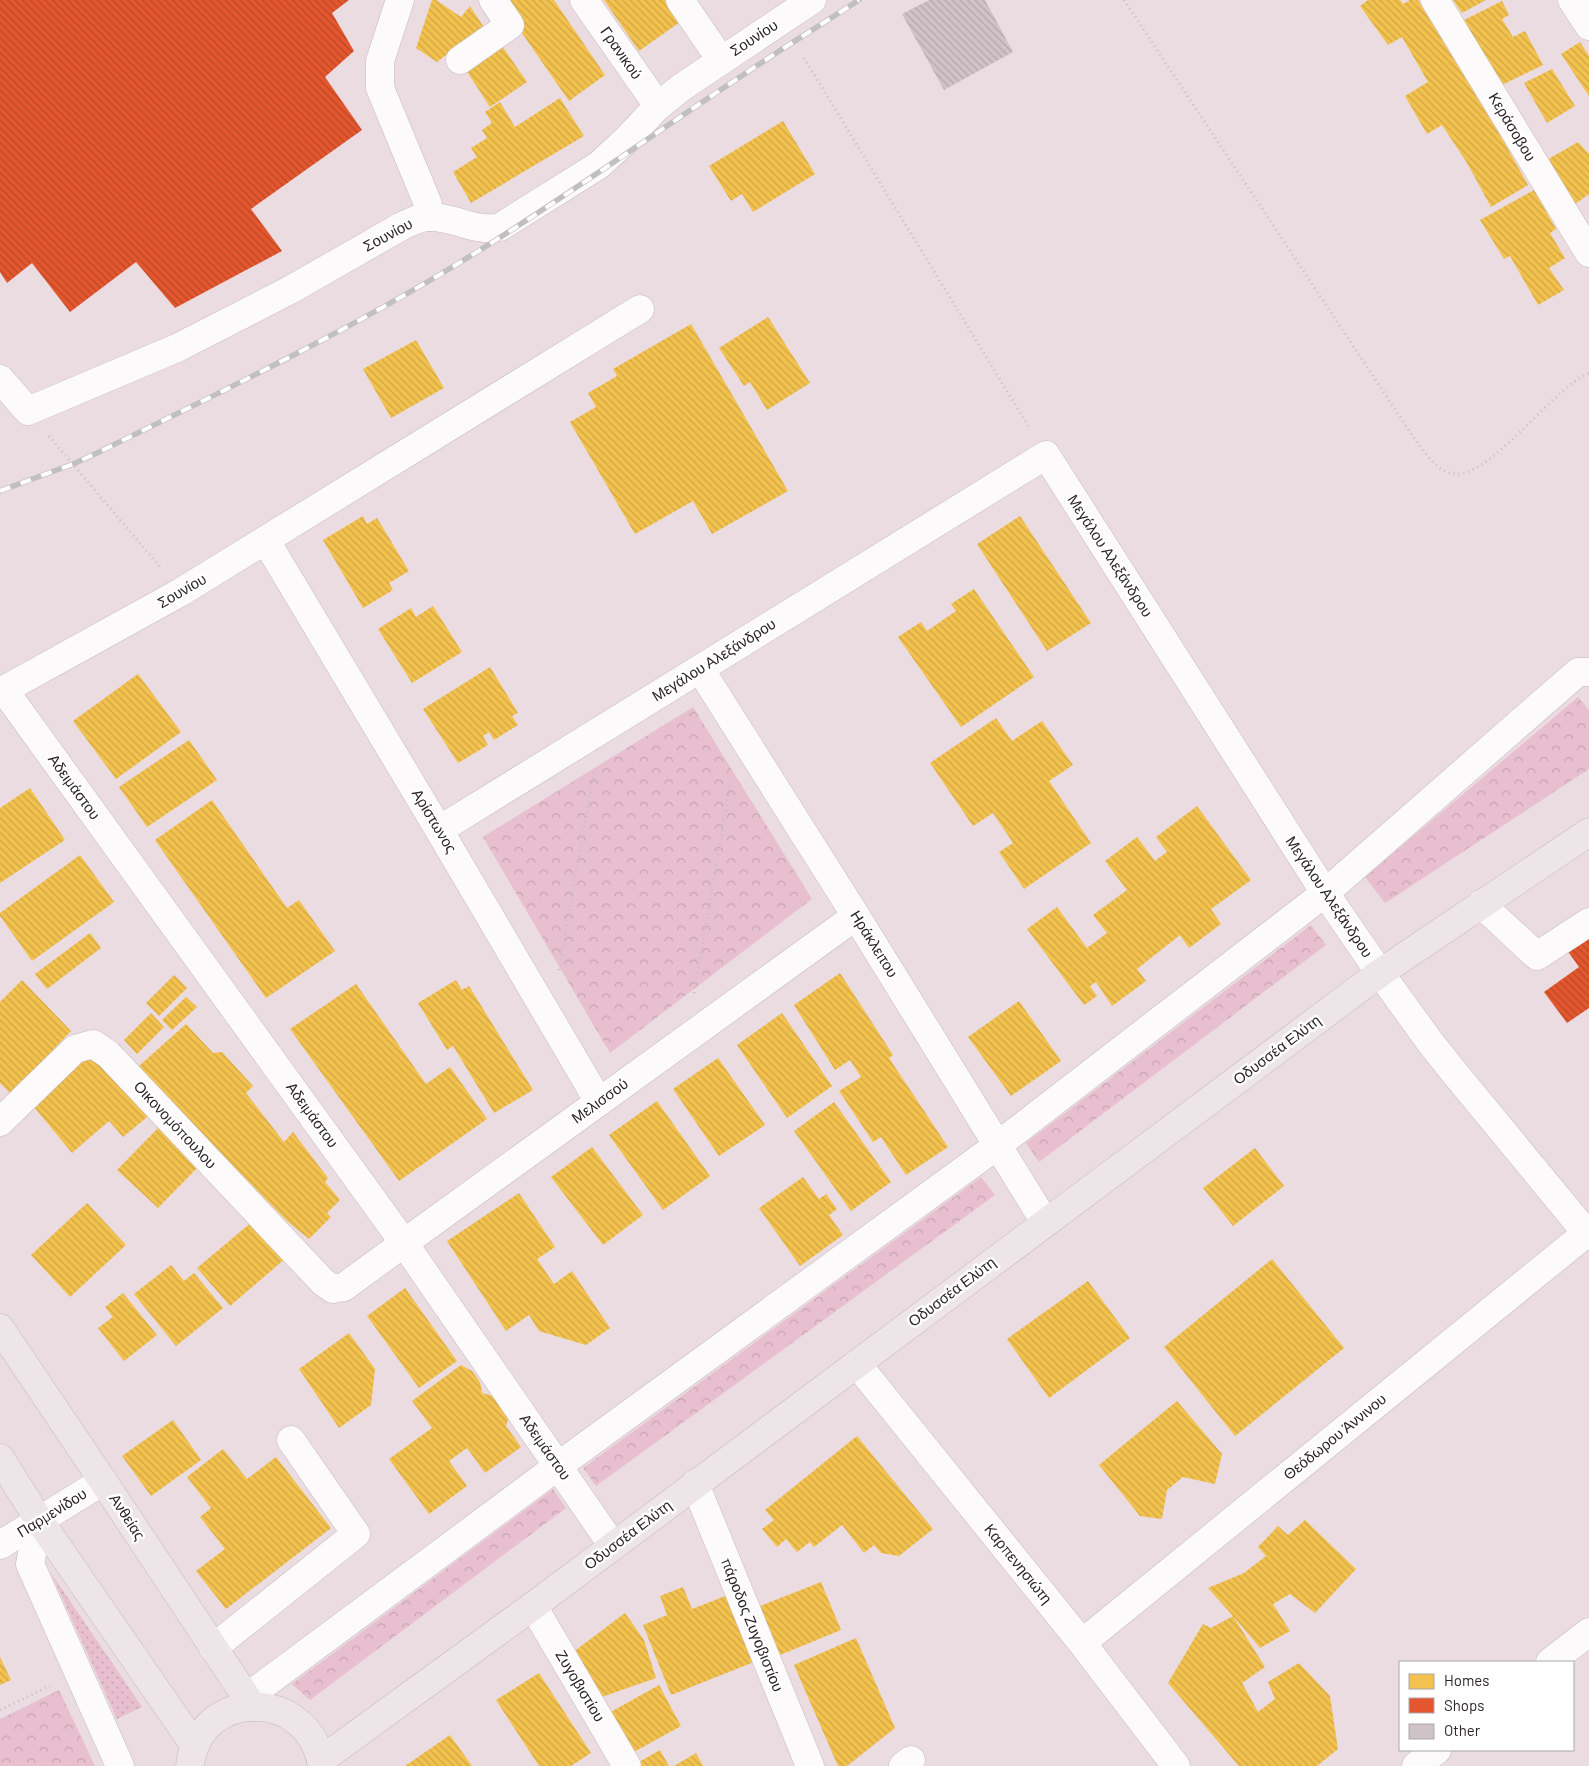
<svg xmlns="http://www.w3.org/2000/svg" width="1589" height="1766" font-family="Barlow,sans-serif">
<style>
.grass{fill:url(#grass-dots)}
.park{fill:url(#park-crowns)}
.homes{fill:url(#homes-back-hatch)}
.shops{fill:url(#shops-back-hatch)}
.building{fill:url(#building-back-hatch)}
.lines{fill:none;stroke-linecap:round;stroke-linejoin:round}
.minor-casing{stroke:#c6babe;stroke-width:29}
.major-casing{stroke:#c2babd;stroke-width:29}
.path{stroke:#c5c0c2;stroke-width:3;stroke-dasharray:1 4;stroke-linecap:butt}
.minor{stroke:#fcfafa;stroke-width:28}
.major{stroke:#ede5e8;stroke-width:28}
.rail-casing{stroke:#c2bfc0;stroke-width:5.5}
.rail{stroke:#fff;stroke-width:4;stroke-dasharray:11;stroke-linecap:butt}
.labels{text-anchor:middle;stroke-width:5;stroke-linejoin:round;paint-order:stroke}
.street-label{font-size:15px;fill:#2d2326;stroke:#fff}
</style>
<defs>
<pattern id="grass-dots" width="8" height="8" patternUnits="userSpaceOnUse" patternTransform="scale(1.25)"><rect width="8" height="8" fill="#e8bfce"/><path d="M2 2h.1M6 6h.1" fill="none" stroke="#c7a4b1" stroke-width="1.8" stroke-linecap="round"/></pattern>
<pattern id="park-crowns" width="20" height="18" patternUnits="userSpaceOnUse" patternTransform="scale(1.25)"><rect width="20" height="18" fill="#e8bfce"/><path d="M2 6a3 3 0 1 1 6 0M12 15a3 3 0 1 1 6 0" fill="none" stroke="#c7a4b1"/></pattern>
<pattern id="homes-back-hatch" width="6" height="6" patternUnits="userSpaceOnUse" patternTransform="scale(1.25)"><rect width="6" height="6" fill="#f2c14e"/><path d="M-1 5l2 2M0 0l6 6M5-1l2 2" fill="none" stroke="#d0a644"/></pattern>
<pattern id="shops-back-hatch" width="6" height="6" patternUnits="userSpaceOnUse" patternTransform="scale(1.25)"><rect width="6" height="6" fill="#e4572e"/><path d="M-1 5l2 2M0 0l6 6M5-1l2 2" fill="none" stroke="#b94827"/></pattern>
<pattern id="building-back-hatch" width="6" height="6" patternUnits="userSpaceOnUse" patternTransform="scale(1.25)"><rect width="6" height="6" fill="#cfc3c7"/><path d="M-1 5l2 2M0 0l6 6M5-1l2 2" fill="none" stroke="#b2a7ab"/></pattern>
</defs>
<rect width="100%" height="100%" fill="#ebdce1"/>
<polygon class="grass" points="51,1573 142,1707 117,1719"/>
<g class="park">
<polygon points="1578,697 1589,710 1589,769 1385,903 1365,877"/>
<polygon points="693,707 812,899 610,1053 483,837"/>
<polygon points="1311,925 1326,945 1039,1162 1026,1143"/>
<polygon points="981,1177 995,1195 596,1486 583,1468"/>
<polygon points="553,1489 566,1508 310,1700 292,1684"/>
<polygon points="59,1690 95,1766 0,1766 0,1719"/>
</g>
<g class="homes">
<polygon points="432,0 436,0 461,17 470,6 483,26 437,62 416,48"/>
<polygon points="499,0 554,0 605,75 569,101"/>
<polygon points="604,0 665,0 680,22 639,51"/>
<polygon points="1368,0 1400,0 1403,4 1410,0 1418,0 1504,142 1528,185 1491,207 1467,163 1442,125 1427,134 1405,96 1428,82 1402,37 1388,45 1360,6"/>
<polygon points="1453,0 1486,0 1462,13"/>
<polygon points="1502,1 1509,15 1502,19 1513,37 1525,31 1543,65 1502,85 1464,20"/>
<polygon points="1580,42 1589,56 1589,96 1561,54"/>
<polygon points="500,43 527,82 490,107 464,67"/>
<polygon points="1552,69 1575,106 1547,123 1524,83"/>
<polygon points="560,98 584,136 471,203 453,172 477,157 471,148 487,138 482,130 492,123 485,112 500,102 515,127"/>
<polygon points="783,121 815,174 753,212 742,194 731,201 709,166"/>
<polygon points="1578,142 1589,154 1589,194 1571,207 1545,161"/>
<polygon points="1534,190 1556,229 1550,233 1565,258 1549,268 1564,290 1538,305 1510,256 1504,259 1480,220"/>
<polygon points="768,317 810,383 767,410 750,382 744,386 719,348"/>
<polygon points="691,324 788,491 712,534 693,501 635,534 570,422 596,407 588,393 617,376 613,369"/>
<polygon points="416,340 444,388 391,418 363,369"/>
<polygon points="363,516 367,524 377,518 409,571 389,583 393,590 363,608 323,540"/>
<polygon points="1020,516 1091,623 1047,651 977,544"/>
<polygon points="974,589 1034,677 961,727 898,637 921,622 927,631 956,611 951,604"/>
<polygon points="433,606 462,652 412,683 378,629 411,608 416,617"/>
<polygon points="490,667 518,713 512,716 518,725 494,740 489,732 483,736 488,745 458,763 423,709"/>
<polygon points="138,674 181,732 116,779 73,721"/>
<polygon points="996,718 1012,741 1042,721 1073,765 1049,781 1091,843 1024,889 999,852 1013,843 993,813 973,826 930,763"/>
<polygon points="189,740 217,780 147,827 119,787"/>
<polygon points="30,788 65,840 0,883 0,808"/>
<polygon points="212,800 287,908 299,900 335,951 266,998 155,840"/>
<polygon points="1197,806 1251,880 1211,909 1221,924 1189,948 1180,935 1137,969 1146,981 1112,1006 1096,982 1090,986 1097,996 1084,1005 1027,929 1057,907 1087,948 1107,933 1093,915 1127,890 1105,861 1137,837 1155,861 1167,852 1156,837"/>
<polygon points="80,855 114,902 32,961 0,916 0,913"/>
<polygon points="90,933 101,948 47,989 35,974"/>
<polygon points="840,973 893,1055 889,1058 948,1147 906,1175 881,1137 873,1142 839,1091 861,1077 850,1060 835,1070 794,1005"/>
<polygon points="174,975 187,988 159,1016 146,1003"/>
<polygon points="22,980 71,1031 11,1094 0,1083 0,1002"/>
<polygon points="456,980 462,990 469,986 533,1090 494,1113 453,1046 447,1050 418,1003"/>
<polygon points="356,984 426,1084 450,1067 487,1119 399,1181 290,1029"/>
<polygon points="186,997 197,1007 172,1030 162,1020"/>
<polygon points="1019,1001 1061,1061 1011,1096 968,1037"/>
<polygon points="151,1013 164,1027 137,1054 124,1040"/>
<polygon points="782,1013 832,1086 787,1118 737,1045"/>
<polygon points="186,1024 213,1053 222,1052 253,1086 246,1093 284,1142 293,1132 328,1178 325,1182 340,1200 327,1213 331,1217 309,1239 286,1220 247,1180 200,1137 139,1066"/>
<polygon points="94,1047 151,1114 123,1137 109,1121 72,1153 29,1101"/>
<polygon points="718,1058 765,1125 719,1156 673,1089"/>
<polygon points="657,1101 710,1176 663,1210 609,1135"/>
<polygon points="834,1102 891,1182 851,1211 794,1131"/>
<polygon points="158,1128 198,1167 158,1208 117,1170"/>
<polygon points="592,1147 643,1215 603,1245 551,1177"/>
<polygon points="1255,1148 1284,1186 1233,1226 1203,1188"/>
<polygon points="803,1177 819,1199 826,1194 837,1209 829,1215 843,1235 800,1266 759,1208"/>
<polygon points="519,1193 555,1247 537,1259 554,1284 572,1271 610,1328 586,1345 539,1331 529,1315 506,1331 447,1241"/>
<polygon points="87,1203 126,1245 70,1297 31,1255"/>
<polygon points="253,1221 286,1258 230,1306 197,1268"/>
<polygon points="1272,1259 1344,1348 1235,1436 1164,1347"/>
<polygon points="171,1265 184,1281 194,1273 223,1308 176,1346 134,1294"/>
<polygon points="1088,1281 1130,1338 1049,1398 1007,1339"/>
<polygon points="405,1288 457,1361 419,1388 367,1316"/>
<polygon points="123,1293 157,1335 124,1361 98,1328 113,1317 105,1307"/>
<polygon points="349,1333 375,1369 371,1405 339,1428 299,1369"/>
<polygon points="461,1365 472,1371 480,1382 482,1393 493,1396 509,1416 506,1426 521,1447 485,1473 467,1448 449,1461 467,1486 429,1514 389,1459 432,1428 412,1401"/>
<polygon points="1177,1401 1222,1454 1215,1484 1183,1477 1167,1490 1162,1519 1140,1516 1099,1465"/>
<polygon points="173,1420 201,1460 151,1496 122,1456"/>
<polygon points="857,1436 933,1529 899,1556 881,1553 874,1545 864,1553 842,1525 814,1547 810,1542 797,1552 786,1539 777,1547 762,1529 774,1520 765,1510"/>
<polygon points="223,1449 247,1479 276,1457 331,1528 226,1609 196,1571 225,1549 200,1517 211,1508 187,1477"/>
<polygon points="1305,1520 1356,1569 1315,1613 1290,1594 1273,1604 1290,1631 1260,1648 1233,1616 1265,1667 1242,1683 1258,1712 1275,1699 1268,1682 1299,1663 1330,1696 1338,1749 1317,1766 1239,1766 1168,1683 1203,1624 1211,1628 1233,1616 1208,1588 1244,1573 1266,1556 1258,1547 1278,1526 1288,1535"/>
<polygon points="821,1582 841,1630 780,1655 760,1606"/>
<polygon points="683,1587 692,1609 728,1595 754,1662 671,1695 643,1625 667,1615 660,1596"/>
<polygon points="625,1613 644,1640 656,1678 599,1698 572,1653"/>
<polygon points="856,1638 895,1728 847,1766 838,1766 794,1665"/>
<polygon points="0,1657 11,1680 0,1685"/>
<polygon points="539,1673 591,1753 571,1766 539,1766 496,1700"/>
<polygon points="659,1685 681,1726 632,1753 609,1713"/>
<polygon points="450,1735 472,1766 405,1766"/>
<polygon points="660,1750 669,1766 632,1766"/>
<polygon points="696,1753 703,1766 674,1766"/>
</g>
<g class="shops">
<polygon points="0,0 349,0 332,13 354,51 325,77 362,130 251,209 282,251 175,308 136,262 70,312 32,263 7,283 0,272"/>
<polygon points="1589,913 1589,1008 1567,1023 1544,992 1579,967 1557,936"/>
</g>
<polygon class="building" points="929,0 985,0 1013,52 944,90 902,14"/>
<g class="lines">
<g class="minor-casing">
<g id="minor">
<polyline points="400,0 380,61 380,88 428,204 428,217"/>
<polyline points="584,0 658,106"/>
<polyline points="680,0 721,60"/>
<polyline points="1435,0 1589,253"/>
<polyline points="1572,0 1589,26"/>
<polyline points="460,60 510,25 493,0"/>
<path d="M0,379l28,32 149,-63 113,-58 112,-64c8,-4 18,-9 27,-9 24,-1 47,16 71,10l99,-62 27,-25 32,-34 24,-19 130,-87"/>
<polyline points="266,541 439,830 599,1102"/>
<polyline points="700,669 856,916 1045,1222"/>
<polyline points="4,690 404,1243 613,1546"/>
<polyline points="0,692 181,592 640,309"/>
<polyline points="439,830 1046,455 1325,893 1380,973 1430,1042 1453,1071 1589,1236"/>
<polyline points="1481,904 1537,956 1589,922"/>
<polyline points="0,1122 75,1049 93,1044 108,1054 323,1282 333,1289 344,1287 404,1243 856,916"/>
<polyline points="857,1364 1082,1643 1176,1766"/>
<polyline points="695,1484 810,1766"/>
<polyline points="39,1520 30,1564 120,1766"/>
<polyline points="0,1545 103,1481"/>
<polyline points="533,1606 627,1766"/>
<polyline points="1082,1643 1589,1231"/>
<polyline points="213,1648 356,1534 291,1440"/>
<polyline points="1550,1662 1589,1632"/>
<polyline points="246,1698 558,1466 998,1145 1325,893 1578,672 1589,672"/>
<polyline points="903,1766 911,1760"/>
<polyline points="1416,1766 1437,1750"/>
</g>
</g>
<g class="major-casing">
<g id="major">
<polyline points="0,1328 103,1481 253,1707"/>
<polyline points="0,1458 39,1520 195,1746"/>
<polyline points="321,1760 533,1606 1380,973 1589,832"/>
<path d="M190,1766c8,-78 119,-80 132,0"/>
</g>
</g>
<g class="path">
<path d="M1124,0l292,441c10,13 22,32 40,33 34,3 98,-87 133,-101"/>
<polyline points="804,58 1030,429"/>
<polyline points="49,436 160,567"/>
<polyline points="559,970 594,772"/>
<polyline points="694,993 731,778"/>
<polyline points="0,1710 50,1686"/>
</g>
<use href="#minor" class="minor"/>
<use href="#major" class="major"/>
<g class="rail-casing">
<path id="rail" d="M0,491l73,-27 24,-11c124,-61 249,-121 367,-193 95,-58 186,-124 279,-185 38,-26 78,-50 116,-75"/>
</g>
<use href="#rail" class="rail"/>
</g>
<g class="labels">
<g class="street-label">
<text transform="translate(754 38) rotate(-33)" y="5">Σουνίου</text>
<text transform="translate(621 53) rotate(55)" y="5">Γρανικού</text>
<text transform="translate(1512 127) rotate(59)" y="5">Κεράσοβου</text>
<text transform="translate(388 235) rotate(-28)" y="5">Σουνίου</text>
<text transform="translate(1110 556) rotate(57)" y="5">Μεγάλου Αλεξάνδρου</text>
<text transform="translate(182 591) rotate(-30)" y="5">Σουνίου</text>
<text transform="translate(714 660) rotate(-32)" y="5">Μεγάλου Αλεξάνδρου</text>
<text transform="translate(74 787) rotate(54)" y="5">Αδειμάστου</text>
<text transform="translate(434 821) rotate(59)" y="5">Αρίστωνος</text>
<text transform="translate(1329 897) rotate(56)" y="5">Μεγάλου Αλεξάνδρου</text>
<text transform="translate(874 944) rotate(58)" y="5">Ηράκλειτου</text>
<text transform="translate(1277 1050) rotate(-37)" y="5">Οδυσσέα Ελύτη</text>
<text transform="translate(600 1101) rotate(-36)" y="5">Μελισσού</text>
<text transform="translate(312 1115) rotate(54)" y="5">Αδειμάστου</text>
<text transform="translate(175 1125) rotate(47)" y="5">Οικονομόπουλου</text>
<text transform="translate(952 1292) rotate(-37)" y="5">Οδυσσέα Ελύτη</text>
<text transform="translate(1335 1437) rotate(-39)" y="5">Θεόδωρου Άννινου</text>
<text transform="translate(545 1447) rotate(55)" y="5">Αδειμάστου</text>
<text transform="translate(52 1513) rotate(-32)" y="5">Παρμενίδου</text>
<text transform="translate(127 1517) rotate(57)" y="5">Ανθείας</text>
<text transform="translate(628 1535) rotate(-37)" y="5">Οδυσσέα Ελύτη</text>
<text transform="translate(1018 1564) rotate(51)" y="5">Καρπενησιώτη</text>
<text transform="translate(752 1625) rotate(68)" y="5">πάροδος Ζυγοβιστίου</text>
<text transform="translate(580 1686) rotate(59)" y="5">Ζυγοβιστίου</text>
</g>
</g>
<rect x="1399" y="1661" width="175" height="90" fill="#ffffff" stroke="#aba7a8"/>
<rect x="1409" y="1674" width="25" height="15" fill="#f2c14e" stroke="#aba7a8"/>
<text x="1444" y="1686" font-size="15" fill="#2d2326">Homes</text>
<rect x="1409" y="1698" width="25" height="15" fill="#e4572e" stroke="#aba7a8"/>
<text x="1444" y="1711" font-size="15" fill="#2d2326">Shops</text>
<rect x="1409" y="1724" width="25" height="15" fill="#cfc3c7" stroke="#aba7a8"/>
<text x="1444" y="1736" font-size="15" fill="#2d2326">Other</text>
</svg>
